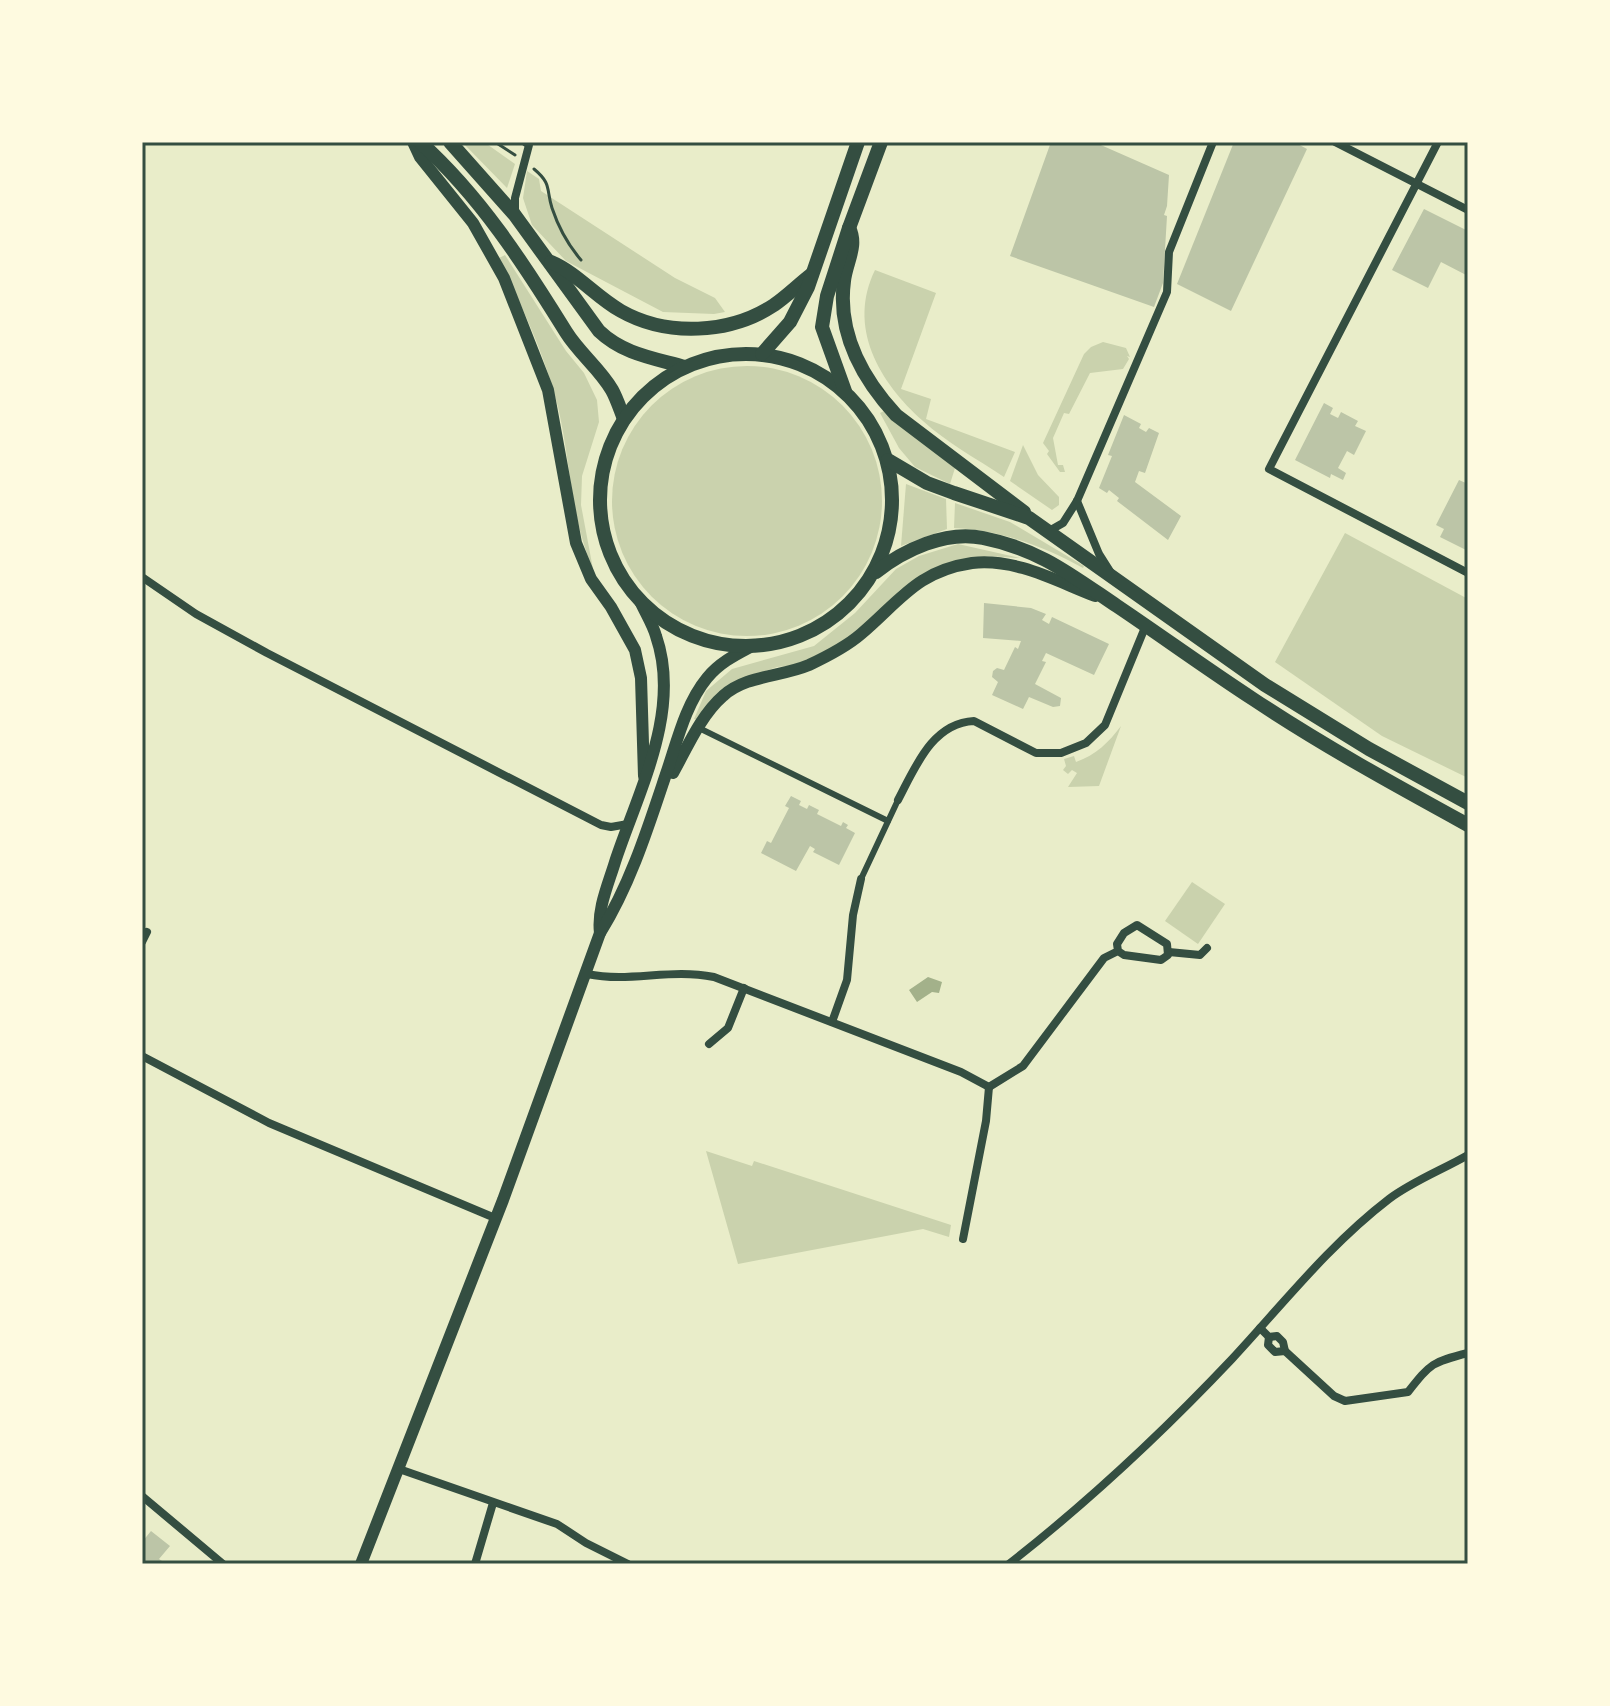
<svg xmlns="http://www.w3.org/2000/svg" width="1610" height="1706" font-family="Overpass,sans-serif">
<style>
.green{fill:#cad2ad}
.water{fill:#a3b18a}
.building{fill:#bcc5a7}
.lines{fill:none;stroke-linecap:round;stroke-linejoin:round}
.path{stroke:#344e41;stroke-width:3}
.pedestrian{stroke:#344e41;stroke-width:6}
.minor{stroke:#344e41;stroke-width:8}
.secondary{stroke:#344e41;stroke-width:12}
.primary{stroke:#344e41;stroke-width:14}
.neatline{fill:none;stroke:#344e41;stroke-width:3}
</style>
<rect width="100%" height="100%" fill="#e9edc9"/>
<g class="green">
<polygon points="462,142 484,142 515,164 507,188"/>
<polygon points="527,171 539,179 541,191 675,278 715,298 725,312 714,314 663,312 566,261 532,225 523,198"/>
<path d="M505,255l61,96 18,22 13,27 2,22 -17,54 -1,29 12,64c-23,-54 -22,-106 -35,-162 -13,-52 -36,-100 -59,-149z"/>
<path d="M875,270l61,23 -35,96 30,10 -5,20 89,33 -11,25c-27,-18 -58,-35 -81,-56 -44,-39 -76,-94 -48,-151z"/>
<polygon points="1103,342 1126,348 1130,357 1127,356 1129,359 1123,369 1090,373 1069,414 1064,413 1053,438 1058,465 1063,465 1065,472 1060,472 1047,454 1049,451 1043,443 1084,354 1091,347"/>
<circle cx="747" cy="501" r="135"/>
<polygon points="886,410 955,468 950,484 915,467 899,448 880,413"/>
<polygon points="1023,445 1038,475 1059,497 1059,505 1052,510 1010,481"/>
<polygon points="906,484 946,499 947,529 901,546"/>
<path d="M955,503l55,19 74,44 -1,2c-39,-22 -83,-38 -129,-40z"/>
<polygon points="1345,533 1468,599 1468,778 1382,736 1275,662"/>
<polygon points="958,544 1020,558 988,556 924,574 900,590 862,627 840,645 796,665 777,667 732,683 699,720 694,719 706,691 732,669 814,646 855,613 896,569 919,556"/>
<path d="M1121,726l-22,60 -31,1 9,-14 -5,-3 -4,4 -5,-4 3,-4 -2,-7 10,-3 2,6c20,-7 33,-20 45,-36z"/>
<polygon points="1192,882 1225,904 1198,944 1165,921"/>
<polygon points="706,1151 752,1166 754,1161 951,1225 949,1237 923,1229 738,1264"/>
</g>
<polygon class="water" points="928,977 942,982 939,993 932,992 917,1002 909,990"/>
<g class="building">
<polygon points="1051,142 1094,142 1169,175 1167,206 1164,215 1167,216 1163,283 1154,307 1010,256"/>
<polygon points="1234,142 1294,142 1307,149 1231,311 1177,284"/>
<polygon points="1424,209 1468,231 1468,276 1441,262 1428,288 1392,270"/>
<polygon points="1324,403 1333,408 1330,414 1338,418 1341,412 1358,421 1355,426 1366,431 1354,455 1347,451 1338,468 1346,473 1343,480 1331,474 1330,478 1295,460"/>
<polygon points="1124,415 1141,424 1139,428 1146,432 1149,428 1159,433 1145,473 1139,471 1135,482 1181,516 1168,540 1117,501 1119,498 1109,490 1107,493 1099,488 1112,456 1108,455"/>
<polygon points="1459,480 1468,484 1468,551 1440,537 1444,529 1436,525"/>
<polygon points="984,603 1031,608 1046,614 1042,620 1049,624 1052,617 1109,644 1094,675 1046,653 1042,661 1046,662 1035,684 1061,698 1060,706 1053,707 1029,697 1023,709 992,695 998,682 992,677 993,671 997,668 1004,670 1015,647 1018,649 1021,641 983,638"/>
<polygon points="791,796 801,801 799,805 807,809 809,805 819,810 817,814 841,826 843,822 848,825 846,828 855,833 839,865 813,852 815,849 810,846 796,871 761,853 767,841 771,843 789,808 785,806"/>
<polygon points="151,1531 170,1546 159,1559 162,1561 161,1564 142,1564 142,1542"/>
</g>
<g class="lines">
<g class="path">
<polyline points="495,142 515,155"/>
<path d="M534,169c18,15 12,20 18,39 6,18 17,38 29,52"/>
</g>
<g class="pedestrian">
<polyline points="699,728 888,821"/>
<polyline points="861,879 898,800"/>
</g>
<g class="minor">
<polyline points="1335,142 1468,210"/>
<polyline points="1438,142 1269,469 1468,573"/>
<polyline points="515,213 515,198 529,145 525,142"/>
<polyline points="1077,501 1099,554 1111,573"/>
<polyline points="1049,531 1063,523 1077,501 1167,292 1169,252 1213,142"/>
<polyline points="142,577 196,614 267,653 601,825 611,827 628,824"/>
<path d="M898,800c17,-32 34,-77 76,-79l62,32h25l25,-10 19,-18 41,-100"/>
<polyline points="142,942 147,932"/>
<polyline points="1169,952 1200,955 1207,948"/>
<path d="M587,974c44,9 82,-6 127,3l247,95 28,15"/>
<polyline points="832,1022 847,980 853,915 861,879"/>
<polyline points="709,1044 728,1028 744,988"/>
<polyline points="142,1056 269,1123 495,1218"/>
<polyline points="989,1087 1023,1066 1104,958 1118,951 1124,955 1161,960 1168,955 1167,944 1137,925 1124,933 1117,944 1118,951"/>
<polyline points="963,1239 986,1121 989,1087"/>
<path d="M1260,1328l9,9 8,-1 6,6 2,9 49,45 11,5 63,-9c23,-29 24,-30 60,-39"/>
<polyline points="1269,1337 1268,1345 1275,1352 1285,1351"/>
<polyline points="399,1469 557,1524 586,1543 628,1564"/>
<polyline points="142,1496 223,1564"/>
<polyline points="475,1564 493,1503"/>
<path d="M1009,1564c79,-62 154,-132 223,-205 51,-55 97,-114 157,-160 24,-18 53,-29 79,-44"/>
</g>
<g class="secondary">
<polyline points="413,142 420,157 473,223 504,278 548,390 576,543 591,579 611,607 635,650 641,678 644,776"/>
<path d="M673,773c14,-25 28,-58 50,-77 23,-21 58,-19 86,-31 17,-8 37,-18 52,-31 39,-33 56,-63 111,-71 44,-5 84,18 123,33"/>
<path d="M600,933c-3,-24 8,-48 15,-71 23,-70 67,-151 41,-226 -3,-11 -10,-22 -15,-33"/>
<path d="M361,1564l142,-364 97,-267c30,-48 48,-105 66,-159 11,-32 19,-69 41,-96 12,-15 28,-23 45,-32"/>
</g>
<g class="primary">
<path d="M420,142c60,54 104,122 146,190 13,21 34,37 46,58 5,9 8,19 12,29"/>
<path d="M450,142l64,72 85,117c24,23 54,27 86,36"/>
<path d="M849,228c9,18 -3,34 -5,53 -7,52 18,97 52,134l128,97"/>
<path d="M551,262c26,11 45,35 70,49 46,26 109,23 153,-6 13,-9 25,-21 38,-31"/>
<circle cx="746" cy="500" r="146"/>
<polyline points="762,354 790,322 808,287 858,142"/>
<polyline points="845,391 822,327 827,296 849,228 881,142"/>
<polyline points="888,460 927,483 954,493 1029,518 1265,685 1369,749 1468,803"/>
<path d="M876,572c28,-22 70,-42 107,-34 56,11 88,37 134,68 46,31 90,63 136,93 69,46 142,86 215,126"/>
</g>
</g>
<rect width="1610" height="1706" fill="none" stroke="#fefae0" stroke-width="288"/>
<rect x="144" y="144" width="1322" height="1418" class="neatline"/>
</svg>
